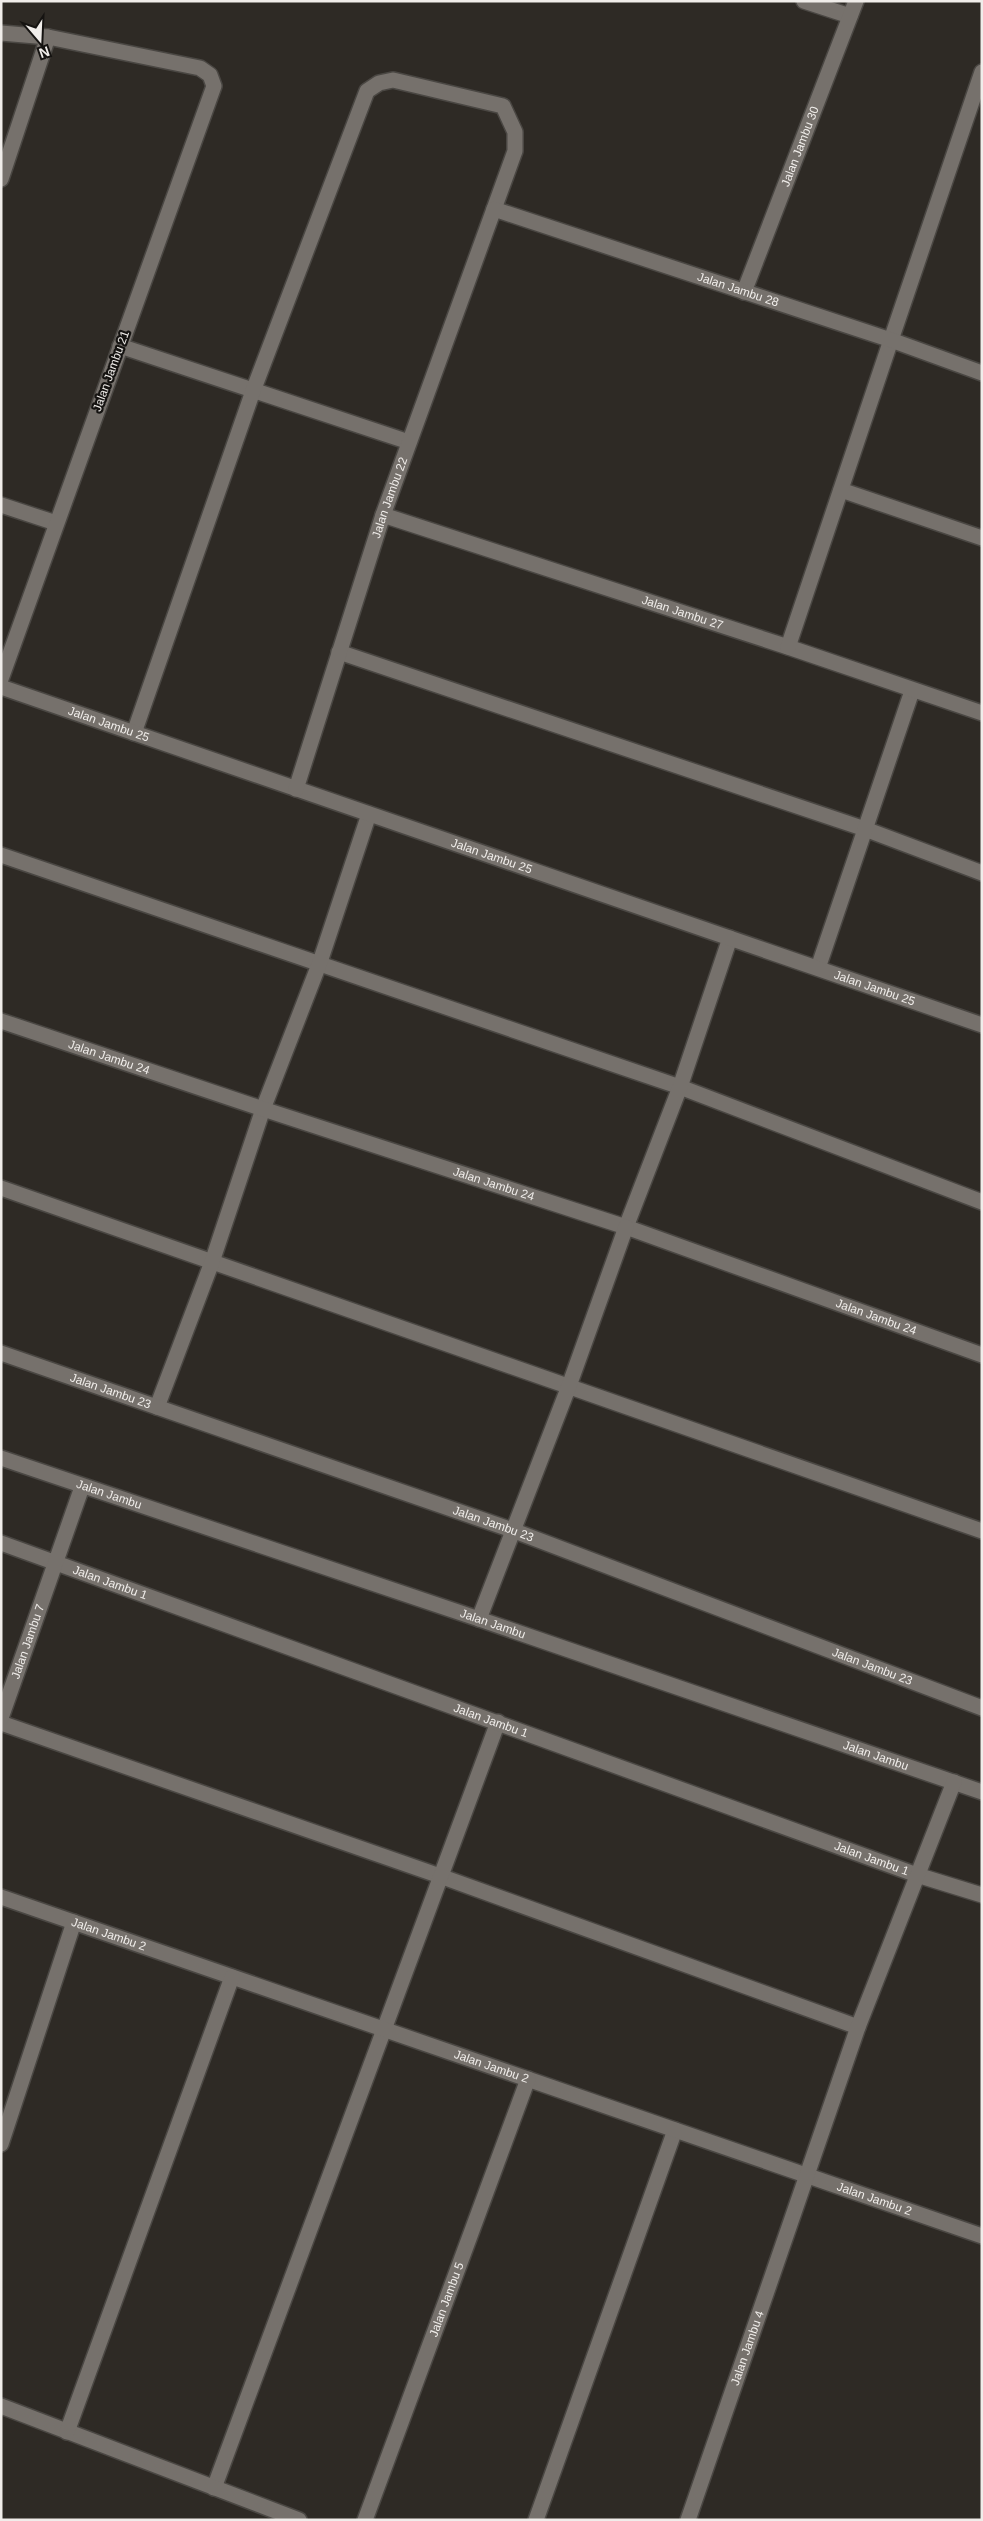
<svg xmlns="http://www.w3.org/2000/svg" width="983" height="2521" font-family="Helvetica,sans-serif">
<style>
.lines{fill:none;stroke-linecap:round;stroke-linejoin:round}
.service-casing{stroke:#4a4743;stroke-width:18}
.minor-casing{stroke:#4a4743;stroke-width:18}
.service{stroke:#76716c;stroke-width:15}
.minor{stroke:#76716c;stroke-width:15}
.labels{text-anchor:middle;stroke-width:4.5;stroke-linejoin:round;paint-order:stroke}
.street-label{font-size:12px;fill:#f0edea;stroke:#151311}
</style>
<rect width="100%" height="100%" fill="#2e2a25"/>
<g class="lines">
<g class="service-casing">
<g id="service">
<polyline points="1,179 48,37"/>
<polyline points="891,340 982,72"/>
<polyline points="120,346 409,442"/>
<polyline points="841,490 982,538"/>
<polyline points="1,505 56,523"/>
<polyline points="339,652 865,829 982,873"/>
<polyline points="134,733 253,391 367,91 379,83 393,80 503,106 515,132 515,151 494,209"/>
<polyline points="1,855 680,1087 982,1202"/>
<polyline points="818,968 912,691"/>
<polyline points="1,1188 982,1531"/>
<polyline points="626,1227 680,1087 730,938"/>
<polyline points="157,1407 212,1262 263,1109 320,962 369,814"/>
<polyline points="1,1723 440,1876 858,2027"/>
<polyline points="1,2144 74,1922"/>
<polyline points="214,2488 498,1722"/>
<polyline points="536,2520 675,2130"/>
</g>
</g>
<g class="minor-casing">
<g id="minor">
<polyline points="804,1 850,16"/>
<polyline points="1,33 48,37 200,68 210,75 214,86 1,679"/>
<path id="s1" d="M744,292l112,-291"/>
<path id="s2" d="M383,515l405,132 194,66"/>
<polyline points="788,647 891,340"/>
<path id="s3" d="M1,687l981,338"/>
<path id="s4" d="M296,789l87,-274 111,-306 397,131 91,33"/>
<path id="s5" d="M1,1021l262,88 363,118 356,128"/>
<path id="s6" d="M1,1353l511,177 470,178"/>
<path id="s7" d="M1,1458l478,161 503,173"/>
<path id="s8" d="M1,1543l916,332 65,20"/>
<polyline points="479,1619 569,1386 626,1227"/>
<path id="s9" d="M1,1718l81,-231"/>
<path id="s10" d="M1,1897l981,339"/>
<polyline points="1,2406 299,2520"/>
<polyline points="67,2432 232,1977"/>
<path id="s11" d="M365,2520l163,-441"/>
<path id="s12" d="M688,2520l170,-493 96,-245"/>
</g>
</g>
<use href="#service" class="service"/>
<use href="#minor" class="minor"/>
</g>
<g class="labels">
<g class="street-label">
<text dy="4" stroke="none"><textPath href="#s1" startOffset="156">Jalan Jambu 30</textPath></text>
<text dy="4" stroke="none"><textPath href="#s4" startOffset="870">Jalan Jambu 28</textPath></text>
<text transform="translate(111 371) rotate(-70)" y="4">Jalan Jambu 21</text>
<text dy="4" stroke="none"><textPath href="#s4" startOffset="306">Jalan Jambu 22</textPath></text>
<text dy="4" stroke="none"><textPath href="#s2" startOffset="315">Jalan Jambu 27</textPath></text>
<text dy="4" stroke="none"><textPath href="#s3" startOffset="114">Jalan Jambu 25</textPath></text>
<text dy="4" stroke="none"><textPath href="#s3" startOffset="519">Jalan Jambu 25</textPath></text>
<text dy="4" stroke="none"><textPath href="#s3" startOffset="924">Jalan Jambu 25</textPath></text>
<text dy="4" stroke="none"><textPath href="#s5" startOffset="114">Jalan Jambu 24</textPath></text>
<text dy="4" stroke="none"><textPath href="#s5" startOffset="519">Jalan Jambu 24</textPath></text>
<text dy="4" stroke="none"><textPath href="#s5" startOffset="924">Jalan Jambu 24</textPath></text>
<text dy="4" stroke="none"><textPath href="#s6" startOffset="116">Jalan Jambu 23</textPath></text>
<text dy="4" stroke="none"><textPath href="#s7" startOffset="114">Jalan Jambu</textPath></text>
<text dy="4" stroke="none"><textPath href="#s6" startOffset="521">Jalan Jambu 23</textPath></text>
<text dy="4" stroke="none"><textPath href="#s8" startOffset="116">Jalan Jambu 1</textPath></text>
<text dy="4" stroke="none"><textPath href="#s7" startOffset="519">Jalan Jambu</textPath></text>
<text dy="4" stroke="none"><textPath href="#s9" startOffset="81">Jalan Jambu 7</textPath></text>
<text dy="4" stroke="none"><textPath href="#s6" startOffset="926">Jalan Jambu 23</textPath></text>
<text dy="4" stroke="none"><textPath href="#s8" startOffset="521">Jalan Jambu 1</textPath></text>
<text dy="4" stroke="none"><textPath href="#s7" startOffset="924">Jalan Jambu</textPath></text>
<text dy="4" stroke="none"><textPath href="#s8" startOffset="926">Jalan Jambu 1</textPath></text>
<text dy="4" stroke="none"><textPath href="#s10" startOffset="114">Jalan Jambu 2</textPath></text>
<text dy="4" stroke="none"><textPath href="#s10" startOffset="519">Jalan Jambu 2</textPath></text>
<text dy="4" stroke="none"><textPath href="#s10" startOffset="924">Jalan Jambu 2</textPath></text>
<text dy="4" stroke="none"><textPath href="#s11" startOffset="235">Jalan Jambu 5</textPath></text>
<text dy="4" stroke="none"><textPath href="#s12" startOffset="182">Jalan Jambu 4</textPath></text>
</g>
</g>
<rect width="983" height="2521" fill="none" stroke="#f0edea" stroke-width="5"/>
<g transform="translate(40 40) rotate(161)" stroke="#151311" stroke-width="4" paint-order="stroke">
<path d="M0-4L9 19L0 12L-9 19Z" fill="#f0edea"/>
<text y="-8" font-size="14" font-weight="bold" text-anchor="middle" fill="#f0edea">N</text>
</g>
</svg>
